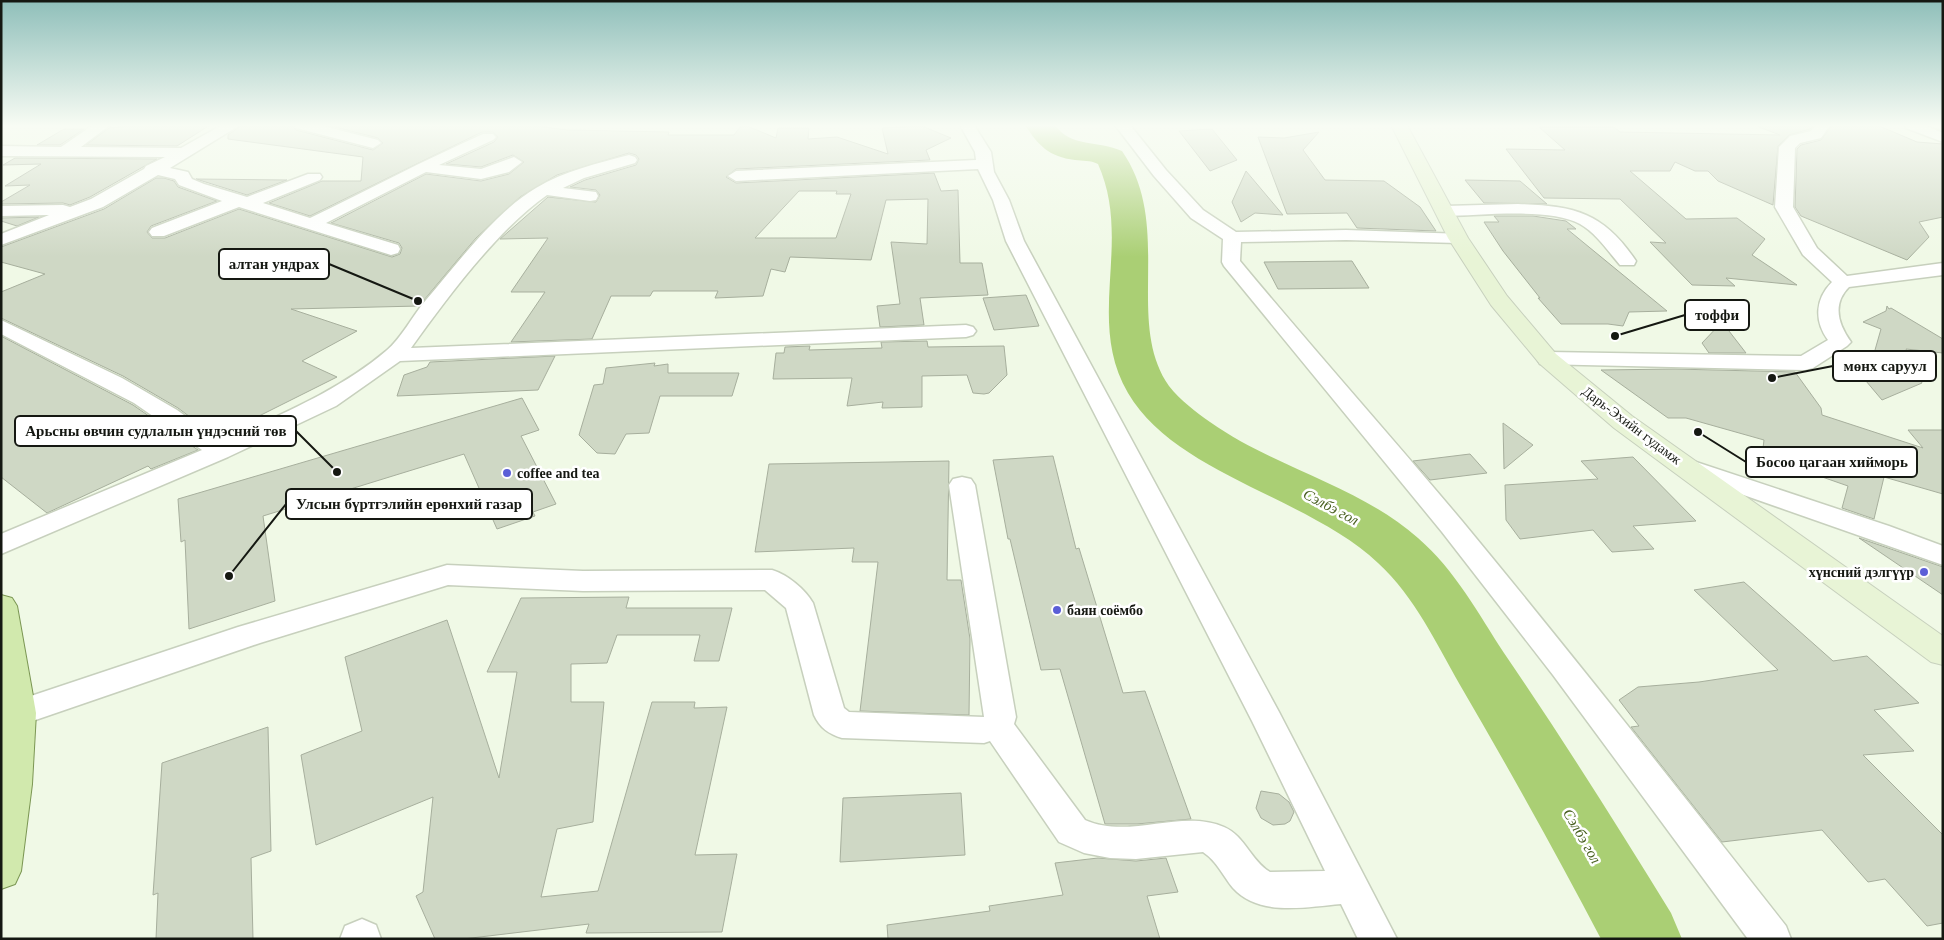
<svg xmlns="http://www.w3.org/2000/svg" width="1944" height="940" font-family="Georgia,serif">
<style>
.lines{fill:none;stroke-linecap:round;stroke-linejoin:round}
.river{fill:#aacf74;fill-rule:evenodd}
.building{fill:#cfd8c5;stroke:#a7af9d;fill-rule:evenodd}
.minor-casing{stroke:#c7d0bd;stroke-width:3}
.secondary-casing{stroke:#c7d0bd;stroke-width:2}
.primary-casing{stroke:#7b9653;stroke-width:2}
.minor{fill:#fff;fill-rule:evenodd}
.secondary{fill:#e8f4d6;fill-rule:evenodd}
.primary{fill:#d1e9ad;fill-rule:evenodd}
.poi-dot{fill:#5b5fd7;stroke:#fff;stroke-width:2}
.labels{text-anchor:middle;stroke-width:5;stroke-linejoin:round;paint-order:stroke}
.street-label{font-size:14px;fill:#151812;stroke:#fff}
.poi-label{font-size:14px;font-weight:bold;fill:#151812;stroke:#fff;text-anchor:start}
.water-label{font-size:15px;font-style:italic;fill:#485f1f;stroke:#fff}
.leader{fill:none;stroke:#151812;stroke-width:2}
.callout-dot{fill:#151812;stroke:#fff;stroke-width:2}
.callout{fill:#fff;stroke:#151812;stroke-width:2}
.callout-label{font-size:15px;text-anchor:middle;font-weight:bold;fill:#151812}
</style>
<rect width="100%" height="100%" fill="#f0f9e6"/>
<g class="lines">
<path class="river" d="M1025,125h30c16,23 43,15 67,26 52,75 2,171 47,235 11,14 27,26 41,36 65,46 148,63 208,116 37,32 60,75 86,115 58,85 113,172 167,260l11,26h-81c-45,-86 -92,-170 -141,-254 -24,-42 -45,-88 -82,-122 -68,-65 -203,-89 -250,-170 -43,-74 5,-151 -30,-229 -8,-4 -15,-3 -23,-4 -26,-3 -37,-15 -50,-35z"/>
</g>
<g class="building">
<polygon points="141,125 210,125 177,146 86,145 109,128"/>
<path d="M242,125h50l4,5 77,20 10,-7 -5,-5 -51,-13h202l39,5 101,2 -1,3h66l6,-8 7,-1 29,12 2,-10h31l-1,11 29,-2 51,17 -6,-26 40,-2 29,12 -25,12 4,10 -194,9 -10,8 10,6 198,-10 7,18 17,-1 2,73h22l6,32 -68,3 4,27 -44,2 -3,-21 23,-2 -9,-62 36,2 1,-45 -42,1 -15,60 -81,-3 -5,15 -14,-3 -8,27 -48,2 3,-7h-65l-3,5h-39l-19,43 -81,3 34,-50h-34l37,-54 -48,1 48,-42 48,5 4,-7 -4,-5 -26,-3 15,-7 51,-15 3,-6 -3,-4 -7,-2 -72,22 -37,22 -44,41 -57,68 -128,3 66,22 -55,30 35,16 -86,43 6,3 -36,17 -43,-32 -55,-32 -122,-58v-26l44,-18 -44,-12v-15l103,-38 52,-31h8l10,3 4,6 39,14 -66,25 -4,6 5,6h13l74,-29 153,48 8,-3 2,-6 -3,-5 -68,-20 95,-49 55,7 28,-7 15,-12 -11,-7 -32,12 -35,-3 48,-22 4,-5 -5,-5h-11l-172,84 -41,-13 53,-22h39l2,-24 -135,-18v-4zM799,191h38l-1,3h15l-15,44h-81z"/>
<polygon points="1759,125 1814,125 1810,129 1789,135 1778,146 1773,205 1718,181 1708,171 1695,171 1675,162 1670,171 1630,171 1686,219 1737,218 1765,239 1752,255 1797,285 1726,278 1735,286 1692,285 1650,242 1666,243 1620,199 1544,198 1506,149 1565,150 1539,127 1614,127 1620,132 1780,135 1759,127"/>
<polygon points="1832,125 1877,125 1917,142 1943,144 1943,217 1919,222 1929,237 1907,260 1801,216 1795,207 1797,149 1801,145 1821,140"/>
<polygon points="64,129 84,129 60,145 37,145"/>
<polygon points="1212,129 1237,160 1210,171 1179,131"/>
<polygon points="1319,132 1303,150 1325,180 1384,181 1420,207 1436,231 1357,228 1347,213 1287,214 1258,137 1284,138"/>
<polygon points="15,158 157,159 90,197 70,205 63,203 1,204 1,202 30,185 5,186 41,164 3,165"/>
<polygon points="1246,171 1283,215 1255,213 1241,222 1232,202"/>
<polygon points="196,179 287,180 247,195"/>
<polygon points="1465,180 1520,181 1547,204 1484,203"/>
<polygon points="1494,216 1533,216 1566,221 1576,229 1567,229 1667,311 1629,312 1623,326 1608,324 1561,324 1538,298 1540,298 1503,251 1484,222 1499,222"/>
<polygon points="39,217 17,226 1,221 1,218"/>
<polygon points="1352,261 1369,288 1278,289 1264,262"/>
<polygon points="1026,295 1039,326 994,330 983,298"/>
<polygon points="1887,306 1889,309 1891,308 1943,339 1943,353 1906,349 1922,383 1882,400 1855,368 1871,364 1881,329 1863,322 1886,311"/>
<polygon points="1722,322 1746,353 1709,353 1702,343"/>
<polygon points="1,336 133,405 198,450 151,469 148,466 47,513 1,477"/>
<polygon points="927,341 928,347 1004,346 1007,375 989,393 984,394 973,393 967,375 922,376 922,407 882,408 883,402 847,406 852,378 773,379 776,353 784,353 785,347 810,346 809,350 882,348 881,342"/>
<polygon points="555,356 538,390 397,396 404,375 427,367 430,362"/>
<polygon points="655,363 654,366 668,364 668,373 739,373 732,396 660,396 649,433 626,434 615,454 597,453 579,435 594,385 603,384 606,368"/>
<polygon points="1675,369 1795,372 1821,408 1822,415 1923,448 1908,430 1943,430 1943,494 1884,477 1874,519 1842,508 1848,486 1762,456 1764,440 1686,418 1668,418 1601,370"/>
<polygon points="522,398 539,430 521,436 556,504 533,512 535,516 497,529 464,454 263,516 275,601 189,629 185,540 181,542 178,499"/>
<polygon points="1503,423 1533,445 1504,469"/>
<polygon points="1470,454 1487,473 1430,480 1413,461"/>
<polygon points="1053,456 1076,549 1079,548 1123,693 1145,691 1191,819 1137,824 1105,824 1060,669 1041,670 1010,539 1008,539 993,460"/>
<polygon points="1633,457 1696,521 1633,526 1654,549 1612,552 1593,530 1520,539 1506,520 1505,485 1598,479 1581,461"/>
<polygon points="949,461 947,580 961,580 970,639 969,715 860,711 878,562 852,562 854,548 755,552 769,464"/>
<polygon points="1859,538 1943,567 1943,595"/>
<polygon points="1744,582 1833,661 1867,656 1919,703 1874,710 1914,751 1863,755 1943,835 1943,923 1927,926 1885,879 1868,882 1822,830 1722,842 1631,727 1639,726 1619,700 1638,687 1699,682 1778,670 1694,590"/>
<polygon points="629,597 626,608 732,608 719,661 694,661 700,635 617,635 607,663 571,664 571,702 604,702 593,822 557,829 541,897 598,891 652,702 695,702 694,708 727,707 695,855 737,854 722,932 586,933 589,924 463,939 435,939 416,896 423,892 433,797 316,845 301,755 362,731 345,657 447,620 499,778 517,672 487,672 521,598"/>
<polygon points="268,727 271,851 251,858 253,939 156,939 158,893 153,895 162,763"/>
<polygon points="1261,791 1279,794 1289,802 1294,812 1290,821 1285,824 1273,825 1261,818 1256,808"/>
<polygon points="961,793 965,855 840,862 843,798"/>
<polygon points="1098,858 1136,861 1166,858 1178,892 1147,896 1160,939 888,939 887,925 990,911 989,906 1063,895 1055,863"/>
</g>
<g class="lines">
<g class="minor-casing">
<g id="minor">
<path d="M93,125h17l-29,22 100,1 41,-23h18l-70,43 18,4 4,7 12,5 43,13 61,-23h12l2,3 -2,3 -57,23 47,15c58,-28 114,-58 173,-84h10l3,3 -3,3 -54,25 42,4 33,-12 8,5 -13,10 -28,7 -55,-7 -100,51 72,22 2,4 -2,4 -7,2 -152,-48 -75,29h-12l-3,-4 3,-4 70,-27 -43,-16 -4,-6 -17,-4 -55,32 -102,38v-11l48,-19 -48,1v-10l62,-1 7,2 21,-8 53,-30 2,-3 19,-9 -164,-1v-10l60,1z"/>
<polygon points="294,125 319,125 378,140 381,143 373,148 296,128"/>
<path d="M960,125h14l17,27 3,20 15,28 15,41 255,471 118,227h-39l-17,-35c-35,3 -82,13 -108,-16 -10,-12 -16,-27 -30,-36l-67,7 -26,-1 -26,-5 -25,-11 -69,-101 -6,2 -142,-5c-13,-4 -22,-10 -28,-23l-28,-107 -21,-18 -182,1 -135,-6 -188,58 -242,83 -11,-4 -5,-9 5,-9 231,-77 209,-62 136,6 189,-1c16,5 33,19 41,33l31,105 5,4 135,5 -35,-232 4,-6 9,-2 9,2 4,6 41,232 -2,7 71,96c45,20 96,-12 139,7 21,9 27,34 46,45l55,-1 -73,-150 -246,-480 -13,-41 -15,-31 -242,12 -8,-5 8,-5 240,-11 -1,-8z"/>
<path d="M1115,125h15l36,45 37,40 33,22 110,-2 118,4 3,4 -3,4 -6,1 -112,-3 -105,2 -1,19c73,88 149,173 222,260 110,133 217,269 324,405l5,13h-43l-195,-264 -111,-143 -218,-266 -2,-4 1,-23 -32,-21 -37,-42z"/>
<path d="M1816,125h14l-9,13 -21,5 -5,5 -2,59 24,41 30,28 96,-13v12l-94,12c-17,17 -11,37 2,55l-4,4 -34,22 -8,2 -265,-6 -3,-5 3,-5 8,-2 253,4 27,-16c-14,-19 -13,-41 4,-58l-29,-27 -28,-48 4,-60 11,-11 21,-5z"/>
<polygon points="1904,125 1924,125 1943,133 1943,142 1906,128"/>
<path d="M629,155l6,2 2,3 -2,3 -51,15 -21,10 33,4 2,4 -2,4 -6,1 -43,-6c-49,34 -101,104 -136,153l555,-23 7,2 3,4 -3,4 -7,2 -566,24 -64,45 -108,51 -227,97v-20l201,-84 -68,-47 -133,-69v-14l121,58 55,32 44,32c56,-26 118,-51 165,-91 16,-13 26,-35 40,-51 31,-36 69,-88 110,-112 28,-17 62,-25 93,-33z"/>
<path d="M1518,204c57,2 85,8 118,57l-2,4h-14c-12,-14 -24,-32 -40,-41 -30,-17 -101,-8 -135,-8l-6,-1 -3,-4 3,-4 6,-1z"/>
<polygon points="1687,459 1889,526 1943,546 1943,565 1678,472 1675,467 1678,462"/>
<polygon points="362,919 376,925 381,939 340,939 345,926"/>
</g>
</g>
<g class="secondary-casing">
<polygon id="secondary" points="1391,125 1407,125 1468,238 1507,296 1556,354 1632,416 1943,636 1943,665 1931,662 1614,428 1540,364 1491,305 1448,238"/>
</g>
<g class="primary-casing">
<polygon id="primary" points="1,595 12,598 17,606 36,713 32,784 21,871 15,884 1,889"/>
</g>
<use href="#minor" class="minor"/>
<use href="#secondary" class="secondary"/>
<use href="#primary" class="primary"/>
</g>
<linearGradient id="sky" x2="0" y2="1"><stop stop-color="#8fbfba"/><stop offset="0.49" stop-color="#f8fcf4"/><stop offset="1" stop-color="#f8fcf4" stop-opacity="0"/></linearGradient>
<rect width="1944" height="257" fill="url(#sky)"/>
<g class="poi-dot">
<circle cx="507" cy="473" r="5"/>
<circle cx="1924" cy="572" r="5"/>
<circle cx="1057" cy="610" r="5"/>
</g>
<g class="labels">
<g class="street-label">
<text transform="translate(1632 425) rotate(37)" y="5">Дарь-Эхийн гудамж</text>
</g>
<g class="poi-label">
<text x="517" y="478">coffee and tea</text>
<text x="1914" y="577" text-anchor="end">хүнсний дэлгүүр</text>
<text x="1067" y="615">баян соёмбо</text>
</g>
<g class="water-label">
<text transform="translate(1331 507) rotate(28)" y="5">Сэлбэ гол</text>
<text transform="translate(1582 836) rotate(60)" y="5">Сэлбэ гол</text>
</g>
</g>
<path class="leader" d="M418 301L329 264M1615 336L1685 315M1772 378L1833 366M337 472L296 431M1698 432L1746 462M229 576L286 504"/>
<g class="callout-dot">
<circle cx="418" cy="301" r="5"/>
<circle cx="1615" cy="336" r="5"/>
<circle cx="1772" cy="378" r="5"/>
<circle cx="337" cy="472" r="5"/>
<circle cx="1698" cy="432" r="5"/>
<circle cx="229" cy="576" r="5"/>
</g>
<g class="callout">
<rect x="219" y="249" width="110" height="30" rx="5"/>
<rect x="1685" y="300" width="64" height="30" rx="5"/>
<rect x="1833" y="351" width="103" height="30" rx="5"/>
<rect x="15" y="416" width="281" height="30" rx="5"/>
<rect x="1746" y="447" width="171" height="30" rx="5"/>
<rect x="286" y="489" width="246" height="30" rx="5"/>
</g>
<g class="callout-label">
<text x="274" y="269">алтан ундрах</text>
<text x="1717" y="320">тоффи</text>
<text x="1885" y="371">мөнх саруул</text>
<text x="156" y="436">Арьсны өвчин судлалын үндэсний төв</text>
<text x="1832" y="467">Босоо цагаан хийморь</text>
<text x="409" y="509">Улсын бүртгэлийн ерөнхий газар</text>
</g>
<rect width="1944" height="940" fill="none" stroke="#151812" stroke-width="5"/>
</svg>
